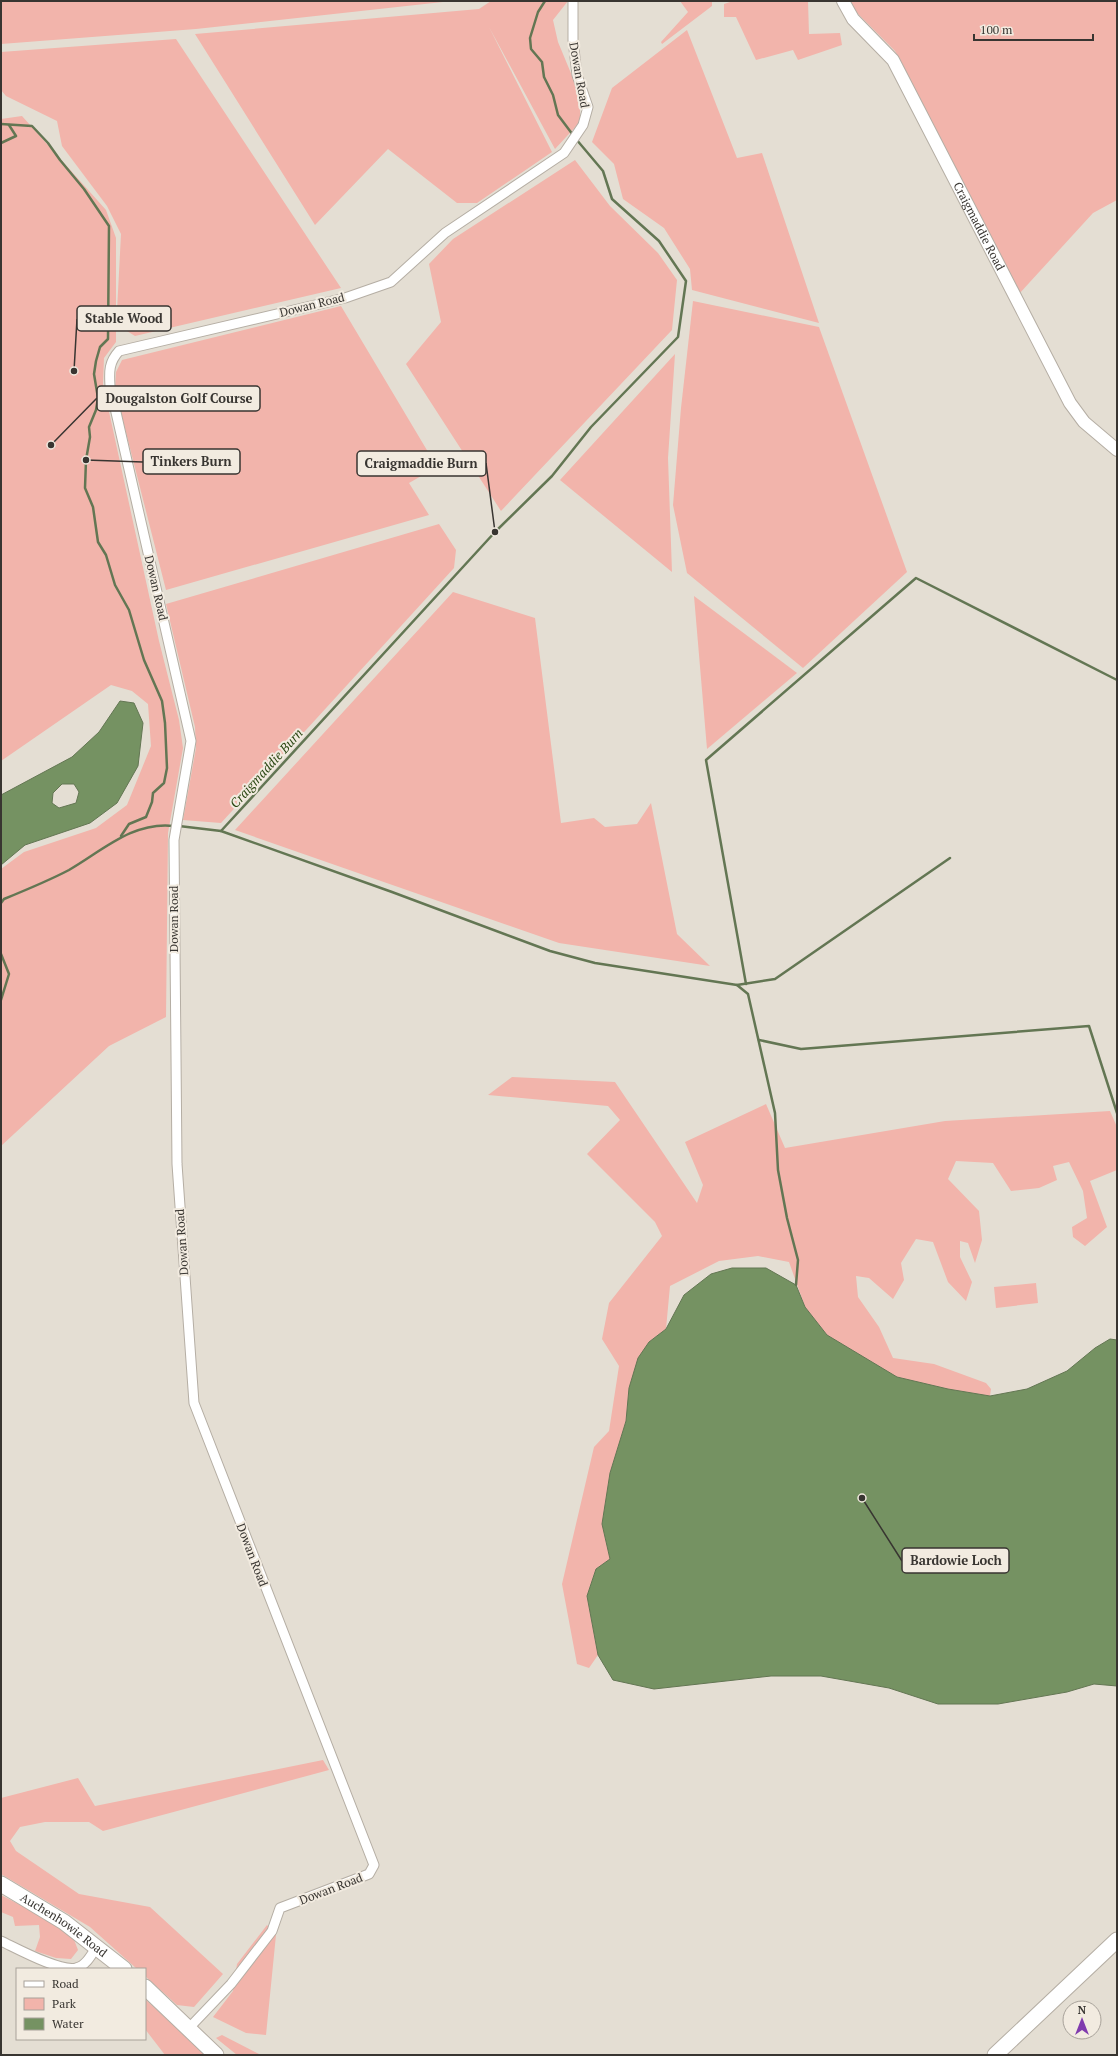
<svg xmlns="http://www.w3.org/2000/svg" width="1118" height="2056" font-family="'PT Serif',serif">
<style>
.green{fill:#f2b4ab}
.water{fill:#759262;stroke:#637653;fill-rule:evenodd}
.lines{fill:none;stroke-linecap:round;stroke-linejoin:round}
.stream{stroke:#637653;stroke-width:2.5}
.minor-casing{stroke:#b5aea4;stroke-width:11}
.tertiary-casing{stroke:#b5aea4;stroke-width:14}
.primary-casing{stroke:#b5aea4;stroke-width:17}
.minor{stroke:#fff;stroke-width:9}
.tertiary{stroke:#fff;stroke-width:12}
.primary{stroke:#fff;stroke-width:15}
.labels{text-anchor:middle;stroke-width:4;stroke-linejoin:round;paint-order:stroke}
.street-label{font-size:12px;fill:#383531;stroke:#f2ebe0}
.water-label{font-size:13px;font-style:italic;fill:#294611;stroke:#f2ebe0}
.leader{fill:none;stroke:#383531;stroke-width:1.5}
.callout-dot{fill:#383531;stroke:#f2ebe0;stroke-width:1.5}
.callout{fill:#f2ebe0;stroke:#383531;stroke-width:1.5}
.callout-label{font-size:13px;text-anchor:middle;font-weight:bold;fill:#383531}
</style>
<rect width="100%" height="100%" fill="#e4ded3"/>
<g class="green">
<polygon points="1,1 452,1 196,29 1,44"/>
<polygon points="491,1 568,1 553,20 558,42 580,95 580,122 555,149 489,27 552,152 477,203 457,203 388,149 315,225 195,34 479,9"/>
<polygon points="680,1 712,1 712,6 662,44 661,42 688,12"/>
<polygon points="733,1 808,1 809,34 840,33 842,45 798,60 793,50 756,60 736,17 724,17 724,4"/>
<polygon points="851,1 1117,1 1117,200 1093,213 1019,294 895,51 853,9"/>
<polygon points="687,30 737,158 762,153 819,323 692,290 690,269 664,228 623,199 614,164 592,142 612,88"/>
<polygon points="176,39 341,288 135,336 122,328 117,311 121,234 107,206 62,146 57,121 6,96 1,90 1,52"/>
<polygon points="22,116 106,210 116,238 116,342 104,358 103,384 159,641 179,720 183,748 168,833 166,1017 109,1046 1,1146 1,869 24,852 96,828 127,805 151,746 148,704 132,691 111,685 1,761 1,119"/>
<polygon points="575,160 610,206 658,253 677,280 672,330 501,511 406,364 441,322 429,264 453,239"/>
<polygon points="693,301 819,327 907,572 803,668 687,573 673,505 681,408"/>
<polygon points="341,306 437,467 409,483 429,515 166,590 115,389 116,372 122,360"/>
<polygon points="675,354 668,458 672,572 560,480"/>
<polygon points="439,524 456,550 454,568 221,823 183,820 196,748 195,727 166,604"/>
<polygon points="453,592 535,618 561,823 594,818 605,827 637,824 651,803 677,934 710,966 559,943 235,830"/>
<polygon points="694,596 797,673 707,749"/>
<polygon points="512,1077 615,1082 697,1203 703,1185 685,1142 766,1104 785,1148 945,1121 1110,1111 1117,1127 1117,1170 1090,1181 1107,1227 1085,1246 1073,1237 1072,1227 1087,1218 1083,1191 1069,1162 1053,1166 1057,1180 1039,1188 1011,1191 993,1163 956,1161 948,1179 979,1211 982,1240 975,1263 968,1243 960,1241 960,1257 972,1282 966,1301 948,1282 933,1242 916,1239 901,1263 904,1280 893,1299 869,1278 856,1276 858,1297 879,1327 893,1358 934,1364 986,1383 991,1389 990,1396 948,1389 897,1377 827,1335 805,1307 789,1262 758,1256 719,1261 670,1286 666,1329 649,1342 629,1388 626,1421 610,1473 602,1524 610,1559 596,1569 587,1596 598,1655 589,1668 577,1664 562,1584 594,1447 609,1431 619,1366 602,1339 609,1303 662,1236 655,1222 587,1154 620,1120 608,1106 488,1095"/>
<polygon points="1036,1283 1038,1303 996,1308 994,1287"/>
<polygon points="323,1760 329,1770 103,1831 89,1822 45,1822 20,1827 10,1841 16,1851 79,1894 150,1907 223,1974 194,2007 177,2005 145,1976 145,1969 137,1969 90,1927 1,1874 1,1798 78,1778 95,1806"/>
<polygon points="1,1895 28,1909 73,1937 78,1950 71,1959 56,1958 35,1951 40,1937 39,1925 15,1926 13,1917 1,1912"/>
<polygon points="267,1925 276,1935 266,2035 246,2033 213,2017 233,1991 237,1964"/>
<polygon points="145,1999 206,2055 165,2055 145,2029"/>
<polygon points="222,2035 261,2055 237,2055 216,2038"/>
</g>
<g class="water">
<path d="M120,701l14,2 9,20 -5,43 -21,37 -27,20 -65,22 -24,20v-70l71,-38 27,-25zM62,784h12l5,8 -3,11 -17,5 -7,-5 1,-10z"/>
<polygon points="732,1268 766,1268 796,1285 805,1307 827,1335 897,1377 948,1389 990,1396 1027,1389 1067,1371 1095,1348 1110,1339 1117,1340 1117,1686 1094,1684 1067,1692 998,1704 938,1704 889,1688 821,1676 771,1676 654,1689 613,1680 598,1655 587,1596 596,1569 610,1559 602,1524 610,1473 626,1421 629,1388 638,1358 649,1342 666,1329 684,1295 711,1274"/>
</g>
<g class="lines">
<g class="stream">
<polyline points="545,1 538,12 530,38 531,49 542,62 544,77 553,95 558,115 573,135"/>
<polyline points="1,124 32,126 48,143 60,160 84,189 109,226 108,339 100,347 96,361 94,374 98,398 96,410 89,427 90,437 86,460 85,488 93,507 98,542 106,555 115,585 129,610 144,660 162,701 165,723 167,768 164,783 153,793 152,802 146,817 129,824 121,836"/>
<polyline points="1,143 16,136 9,125"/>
<polyline points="179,826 221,831 495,532 552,476 591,427 678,337 686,281 659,241 612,199 603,171 576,139"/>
<polyline points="221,831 392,892 550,951 595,963 737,985 748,994 775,1113 778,1170 787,1218 798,1260 796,1285"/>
<path d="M1,903l3,-4c22,-9 44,-18 65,-29 33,-19 64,-49 105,-44"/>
<polyline points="1,954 9,974 1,1000"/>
<polyline points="746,984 706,760 916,578 1117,680"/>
<polyline points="737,985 775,979 950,858"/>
<polyline points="759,1040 801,1049 1089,1026 1117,1113"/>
</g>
<g class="minor-casing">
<g id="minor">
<path d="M1,1941c17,8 59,31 75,27 10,-2 16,-14 21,-22"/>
<path d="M189,2028l42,-44 41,-53 8,-23 89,-34 5,-9 -180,-462 -17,-239 -3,-324 17,-99 -81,-355c-1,-15 -1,-24 9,-35l226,-53 46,-16 54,-49 119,-80 19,-28 5,-18 -11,-32 -4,-35v-39"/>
</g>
</g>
<g class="tertiary-casing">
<g id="tertiary">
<path id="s1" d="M843,1l10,18 40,41 177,343 14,19 33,28"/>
</g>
</g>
<g class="primary-casing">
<g id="primary">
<path id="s2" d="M1,1884l63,38 60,47"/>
<polyline points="145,1987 216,2055"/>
<polyline points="995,2055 1117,1940"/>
</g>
</g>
<use href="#minor" class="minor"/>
<use href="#tertiary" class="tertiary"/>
<use href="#primary" class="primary"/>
</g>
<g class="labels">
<g class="street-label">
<text transform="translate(579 75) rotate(80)" y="4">Dowan Road</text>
<text dy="4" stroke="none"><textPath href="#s1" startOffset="265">Craigmaddie Road</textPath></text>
<text transform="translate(312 305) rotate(-14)" y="4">Dowan Road</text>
<text transform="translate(156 588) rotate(77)" y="4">Dowan Road</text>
<text transform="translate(174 919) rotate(-90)" y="4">Dowan Road</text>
<text transform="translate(182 1242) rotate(-94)" y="4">Dowan Road</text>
<text transform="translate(252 1555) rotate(69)" y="4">Dowan Road</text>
<text transform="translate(331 1889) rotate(-21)" y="4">Dowan Road</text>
<text dy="4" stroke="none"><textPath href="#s2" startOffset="75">Auchenhowie Road</textPath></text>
</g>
<g class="water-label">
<text transform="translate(266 768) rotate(-48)" y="5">Craigmaddie Burn</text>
</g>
</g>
<path class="leader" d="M74 371L77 319M51 445L97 398M86 460L143 462M495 532L486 463M862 1498L902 1561"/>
<g class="callout-dot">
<circle cx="74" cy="371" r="4"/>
<circle cx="51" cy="445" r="4"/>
<circle cx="86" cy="460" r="4"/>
<circle cx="495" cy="532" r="4"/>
<circle cx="862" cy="1498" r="4"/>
</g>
<g class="callout">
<rect x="77" y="306" width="94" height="25" rx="4"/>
<rect x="97" y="386" width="163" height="25" rx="4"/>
<rect x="143" y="449" width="97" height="25" rx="4"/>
<rect x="357" y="451" width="129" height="25" rx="4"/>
<rect x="902" y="1548" width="107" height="25" rx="4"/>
</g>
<g class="callout-label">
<text x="124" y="323">Stable Wood</text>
<text x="179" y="403">Dougalston Golf Course</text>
<text x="191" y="466">Tinkers Burn</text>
<text x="421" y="468">Craigmaddie Burn</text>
<text x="956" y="1565">Bardowie Loch</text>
</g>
<rect width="1118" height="2056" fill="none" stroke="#383531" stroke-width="4"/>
<rect x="16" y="1968" width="130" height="72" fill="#f2ebe0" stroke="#a8a29a"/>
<rect x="24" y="1981" width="20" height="6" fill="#ffffff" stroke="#a8a29a"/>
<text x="52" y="1988" font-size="12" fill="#383531">Road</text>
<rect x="24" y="1998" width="20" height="12" fill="#f2b4ab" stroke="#a8a29a"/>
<text x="52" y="2008" font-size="12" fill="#383531">Park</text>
<rect x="24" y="2018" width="20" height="12" fill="#759262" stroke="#a8a29a"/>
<text x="52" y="2028" font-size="12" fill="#383531">Water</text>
<g transform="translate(1082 2020)"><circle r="19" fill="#f2ebe0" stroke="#a8a29a"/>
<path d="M0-3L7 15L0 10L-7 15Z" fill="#803bae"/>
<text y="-6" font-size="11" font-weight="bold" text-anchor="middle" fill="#383531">N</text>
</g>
<path d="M974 34v6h119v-6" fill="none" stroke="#383531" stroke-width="2"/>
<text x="980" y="34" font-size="12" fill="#383531" stroke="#f2ebe0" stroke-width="3" paint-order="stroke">100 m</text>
</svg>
